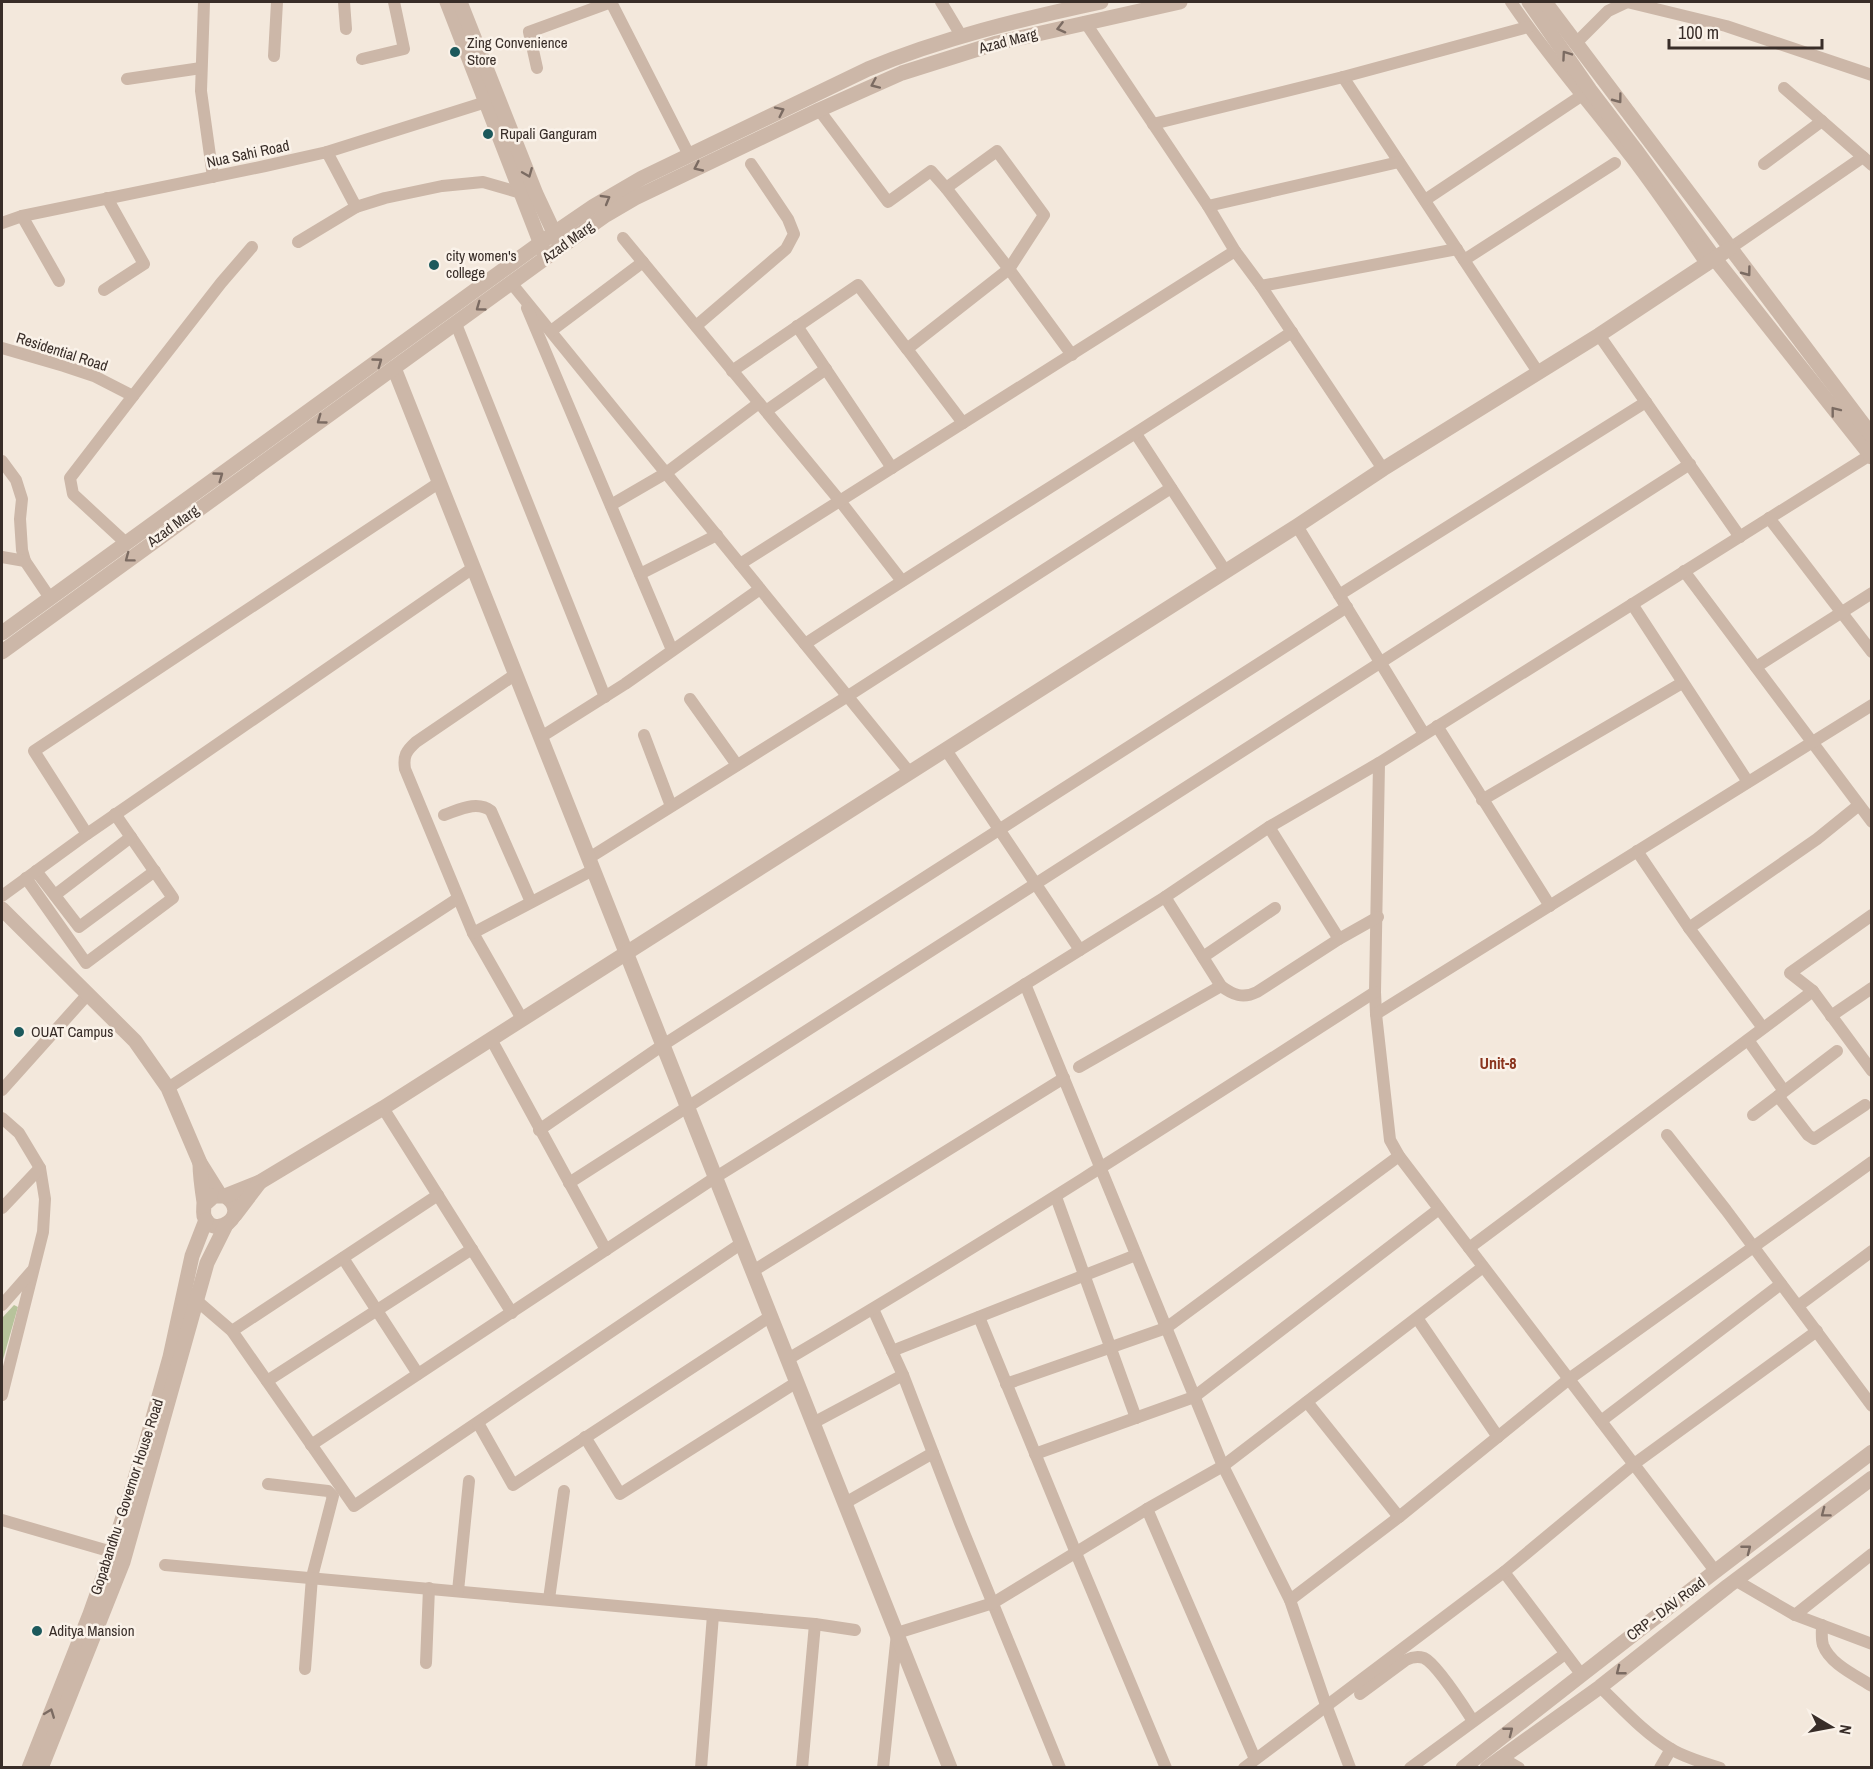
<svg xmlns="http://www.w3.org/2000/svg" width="1873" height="1769" font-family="'Archivo Narrow',sans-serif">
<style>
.park{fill:#b7c39b}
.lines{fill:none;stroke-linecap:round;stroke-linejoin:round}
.minor{stroke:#ccb7a8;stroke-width:12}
.tertiary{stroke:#ccb7a8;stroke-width:15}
.oneway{stroke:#7b6b62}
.poi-dot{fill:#1c595c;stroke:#faf2e9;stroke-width:2}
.labels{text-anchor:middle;stroke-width:5;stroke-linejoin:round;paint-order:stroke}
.street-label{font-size:15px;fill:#382d28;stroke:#faf2e9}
.poi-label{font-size:15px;fill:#382d28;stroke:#faf2e9;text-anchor:start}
.neighbourhood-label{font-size:16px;font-weight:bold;fill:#8b351e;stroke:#faf2e9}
</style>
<rect width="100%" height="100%" fill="#f3e8dc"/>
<polygon class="park" points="14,1305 18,1307 2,1363 2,1318"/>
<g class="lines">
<g class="minor">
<polyline points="204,2 201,91 213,177"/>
<polyline points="344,2 346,29"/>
<polyline points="611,2 689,155"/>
<polyline points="941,2 962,37"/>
<path d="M1511,2c37,55 81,104 121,157 26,34 50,70 75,106"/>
<polyline points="1627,2 1726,26 1872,75"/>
<polyline points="1085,22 1208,206 1235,251 1261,286 1383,469"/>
<polyline points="1576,43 1608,11 1627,2"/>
<polyline points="274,56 277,2"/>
<polyline points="362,59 404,49 394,2"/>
<polyline points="537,68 529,32 611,2"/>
<polyline points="1343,77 1538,372"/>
<polyline points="127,79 201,68"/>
<polyline points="1784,88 1863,157"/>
<polyline points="819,110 888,202 931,171 946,188 997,151 1044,215 1009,269 1072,355"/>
<polyline points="1153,124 1343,77 1528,27"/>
<polyline points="327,152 486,102"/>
<polyline points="1764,164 1822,121"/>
<polyline points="946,188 1009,269 907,349 963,423"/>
<polyline points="1425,200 1581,96"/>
<polyline points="1208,206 1399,162"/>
<polyline points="2,223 22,216"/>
<polyline points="623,238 840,501 902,581"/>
<polyline points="298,242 356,207"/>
<polyline points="1729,249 1863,157 1872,165"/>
<polyline points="1464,260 1615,163"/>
<polyline points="59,281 22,216 265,166 327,152 356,207 385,198 442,186 483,182 521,193"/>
<polyline points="512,284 910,773"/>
<polyline points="1261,286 1457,249"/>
<polyline points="104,290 144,264 107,198"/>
<polyline points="527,308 672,650"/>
<polyline points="456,324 605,697"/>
<polyline points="696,326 786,249 794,234 788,219 751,164"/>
<polyline points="797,326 892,468"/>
<polyline points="551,331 643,262"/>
<polyline points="1599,335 1740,537"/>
<polyline points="2,348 64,366 94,376 133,396 70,478 73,494 126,543"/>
<polyline points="732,371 858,285 907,349"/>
<polyline points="133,396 221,283 252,247"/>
<polyline points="766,411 826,369"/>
<polyline points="1136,434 1226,572"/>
<polyline points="2,461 16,480 22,499 20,519 22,550 25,561 50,598"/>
<polyline points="440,482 34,751 87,834 473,568"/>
<polyline points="611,505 666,473 759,403"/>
<polyline points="1769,518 1872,652"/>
<polyline points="1297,526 1424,734"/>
<polyline points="2,557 25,561"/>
<polyline points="740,564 1235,251"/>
<polyline points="1684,571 1872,822"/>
<polyline points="640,574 717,535"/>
<polyline points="1339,595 1646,402"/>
<polyline points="1632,604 1748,782"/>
<path d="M805,644c161,-105 326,-206 487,-312"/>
<polyline points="1756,667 1872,593"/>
<path d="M516,674l-100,68c-10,9 -13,14 -11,27l68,164 49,86"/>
<polyline points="690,699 737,765"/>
<polyline points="1437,726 1550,906"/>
<polyline points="644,735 671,806"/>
<polyline points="541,737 625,684 760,589"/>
<polyline points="946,750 1080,950"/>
<polyline points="1379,763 1375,992 1376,1014 1390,1140 1399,1156 1716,1572"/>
<polyline points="1482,800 1682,683"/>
<path d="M444,815c15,-5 33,-15 47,-4l40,91"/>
<polyline points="1269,827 1339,939"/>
<polyline points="1637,851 1689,928 1763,1028"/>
<polyline points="589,858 848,696 1171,488"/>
<polyline points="36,871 79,927 155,871"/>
<polyline points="26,878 86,963 173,898 115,814"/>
<polyline points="55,895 131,837"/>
<polyline points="2,896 87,834"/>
<path d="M1165,897l56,89c12,9 22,13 36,6l82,-53 39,-22"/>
<polyline points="1872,915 1790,973 1813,991 1872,1071"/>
<polyline points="1689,928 1817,839 1859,805"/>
<polyline points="473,933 593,870"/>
<polyline points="1203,957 1275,908"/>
<polyline points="1025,984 1223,1466 1290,1600 1326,1705 1350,1768"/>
<polyline points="1376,1014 1872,705"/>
<polyline points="1831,1016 1872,988"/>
<polyline points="491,1039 606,1250"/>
<polyline points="1748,1040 1784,1091"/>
<polyline points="1079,1067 1221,986"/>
<polyline points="168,1088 457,899"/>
<polyline points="2,1090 88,994"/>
<polyline points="1778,1096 1808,1135 1814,1139 1865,1105"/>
<polyline points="383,1108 512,1313"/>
<polyline points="1753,1115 1837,1051"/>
<polyline points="2,1118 19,1133 40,1168 45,1199 43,1232 2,1395"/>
<polyline points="539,1130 663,1045 1347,607"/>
<polyline points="1667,1135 1726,1210 1872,1406"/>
<polyline points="569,1183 1690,464"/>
<polyline points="1056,1197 1136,1418"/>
<polyline points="2,1208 40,1168"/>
<polyline points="1469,1248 1813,991"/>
<polyline points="343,1258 418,1374"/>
<polyline points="753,1271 1064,1078"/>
<polyline points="190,1299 196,1300 232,1331 354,1506 742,1243"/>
<polyline points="2,1305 32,1271"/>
<polyline points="1798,1306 1872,1251"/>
<polyline points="873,1309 903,1375 960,1523 1060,1768"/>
<polyline points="979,1317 1076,1553 1166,1768"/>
<polyline points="1417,1318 1498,1437"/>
<polyline points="232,1331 438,1195"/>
<polyline points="892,1351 1136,1255"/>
<path d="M788,1359c199,-117 393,-242 587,-367"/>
<polyline points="267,1381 472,1249"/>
<polyline points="1006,1384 1166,1328 1399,1156"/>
<polyline points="1307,1402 1399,1517"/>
<polyline points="1601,1421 1781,1284"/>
<polyline points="478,1423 513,1485 771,1316"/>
<polyline points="813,1423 903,1375"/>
<polyline points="585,1437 620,1494 797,1382"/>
<polyline points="311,1445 716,1177 1165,897 1269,827 1379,763 1870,455"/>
<polyline points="1035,1454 1194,1397 1439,1209"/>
<polyline points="268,1484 328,1491 333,1496 312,1577 305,1669"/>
<polyline points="845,1503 933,1453"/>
<polyline points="1147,1509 1255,1759"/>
<polyline points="2,1520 112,1552"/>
<polyline points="165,1565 815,1624 855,1630"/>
<polyline points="1504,1572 1581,1674"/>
<polyline points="1735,1580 1795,1615 1872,1644"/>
<polyline points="458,1591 469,1481"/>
<polyline points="549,1599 564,1491"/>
<polyline points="1290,1600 1399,1517 1569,1379 1872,1162"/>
<polyline points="1795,1615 1872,1554"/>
<path d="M1822,1625c0,6 -1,14 1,20 7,19 32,30 49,41"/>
<polyline points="426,1663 429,1588"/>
<path d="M1600,1687c22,21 44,46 71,62 15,9 33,14 49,19"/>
<path d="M1360,1694l46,-34c6,-3 11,-4 18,-2 13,6 40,49 49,63"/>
<polyline points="1500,1757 1519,1768"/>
<polyline points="701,1768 713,1615"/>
<polyline points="802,1768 815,1624"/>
<polyline points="883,1768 897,1633 993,1603 1147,1509 1223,1466 1483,1267"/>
<polyline points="1244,1768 1504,1572 1634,1464 1817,1331"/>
<polyline points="1410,1768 1565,1654"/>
<polyline points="1660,1768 1671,1749"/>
</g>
<g class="tertiary">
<polyline points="447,2 544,252"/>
<polyline points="460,2 536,194 558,241"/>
<polyline points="1529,2 1590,90 1635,149 1715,259 1872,457"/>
<polyline points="1545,2 1872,436"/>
<polyline points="394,368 950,1768"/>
<path d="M2,633l548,-397 44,-30 48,-28 226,-109c74,-31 154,-50 233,-67"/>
<polyline points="2,652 558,249 606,215 635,198 819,110 902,73 997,43 1180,2"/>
<polyline points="2,909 135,1041 168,1088 200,1163 220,1195"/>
<path d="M200,1163c0,13 2,26 4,39 0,5 -1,9 0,14 9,26 49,-2 21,-20h-11l-10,9"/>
<polyline points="225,1196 260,1182 383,1108 1297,526 1383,469 1599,335 1729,249"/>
<polyline points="235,1215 260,1182"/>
<polyline points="29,1768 90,1614 112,1552 144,1450 170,1357 192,1256 206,1220"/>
<polyline points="41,1768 123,1562 207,1263 226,1225"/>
<path d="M1463,1768c135,-107 271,-212 409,-316"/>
<polyline points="1487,1768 1600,1687 1728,1586 1872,1478"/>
</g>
</g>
<defs><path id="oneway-chevron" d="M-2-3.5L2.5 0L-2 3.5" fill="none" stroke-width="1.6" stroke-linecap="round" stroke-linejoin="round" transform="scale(1.5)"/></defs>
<g class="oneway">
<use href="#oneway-chevron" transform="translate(1061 28) rotate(166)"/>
<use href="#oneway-chevron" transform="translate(1566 55) rotate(-125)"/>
<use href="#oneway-chevron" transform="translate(875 84) rotate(156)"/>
<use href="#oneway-chevron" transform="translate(1618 99) rotate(53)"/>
<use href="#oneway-chevron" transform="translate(780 111) rotate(-26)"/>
<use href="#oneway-chevron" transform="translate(698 167) rotate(155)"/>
<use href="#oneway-chevron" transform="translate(528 173) rotate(68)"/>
<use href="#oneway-chevron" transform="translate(606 199) rotate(-30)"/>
<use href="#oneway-chevron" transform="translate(1747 272) rotate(53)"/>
<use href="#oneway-chevron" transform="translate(480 307) rotate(144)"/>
<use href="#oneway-chevron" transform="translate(378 362) rotate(-36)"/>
<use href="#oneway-chevron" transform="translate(1835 411) rotate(-128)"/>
<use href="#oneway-chevron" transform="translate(321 420) rotate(144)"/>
<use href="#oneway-chevron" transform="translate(219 476) rotate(-36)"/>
<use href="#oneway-chevron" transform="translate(129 558) rotate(143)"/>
<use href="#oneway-chevron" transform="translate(1825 1513) rotate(143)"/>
<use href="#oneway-chevron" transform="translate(1747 1549) rotate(-38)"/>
<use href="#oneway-chevron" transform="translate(1620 1671) rotate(142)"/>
<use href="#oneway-chevron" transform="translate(50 1713) rotate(-69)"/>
<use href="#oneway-chevron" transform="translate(1509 1731) rotate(-38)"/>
</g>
<g class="poi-dot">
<circle cx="455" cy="52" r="6"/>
<circle cx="488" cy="134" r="6"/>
<circle cx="434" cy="265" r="6"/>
<circle cx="19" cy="1032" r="6"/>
<circle cx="37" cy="1631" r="6"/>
</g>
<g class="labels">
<g class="street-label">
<text transform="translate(1008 41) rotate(-15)" y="5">Azad Marg</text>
<text transform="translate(248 154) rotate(-12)" y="5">Nua Sahi Road</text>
<text transform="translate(568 242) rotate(-36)" y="5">Azad Marg</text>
<text transform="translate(62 352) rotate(18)" y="5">Residential Road</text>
<text transform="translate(173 526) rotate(-36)" y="5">Azad Marg</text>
<text transform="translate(127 1497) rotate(-72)" y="5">Gopabandhu - Governor House Road</text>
<text transform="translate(1666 1609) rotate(-37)" y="5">CRP - DAV Road</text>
</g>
<g class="poi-label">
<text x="467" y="48">Zing Convenience<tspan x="467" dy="17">Store</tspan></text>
<text x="500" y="139">Rupali Ganguram</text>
<text x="446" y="261">city women's<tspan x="446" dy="17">college</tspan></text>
<text x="31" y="1037">OUAT Campus</text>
<text x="49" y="1636">Aditya Mansion</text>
</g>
<g class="neighbourhood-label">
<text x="1498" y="1069">Unit-8</text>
</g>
</g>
<rect width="1873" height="1769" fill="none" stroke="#382d28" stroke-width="6"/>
<g transform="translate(1831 1727) rotate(100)" stroke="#faf2e9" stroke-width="4.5" paint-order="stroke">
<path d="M0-4.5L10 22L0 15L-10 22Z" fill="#382d28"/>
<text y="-9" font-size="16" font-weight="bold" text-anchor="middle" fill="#382d28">N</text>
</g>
<path d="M1669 39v9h153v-9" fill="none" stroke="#382d28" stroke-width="3"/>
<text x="1678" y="39" font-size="18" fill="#382d28" stroke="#faf2e9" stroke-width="4.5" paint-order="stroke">100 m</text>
</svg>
